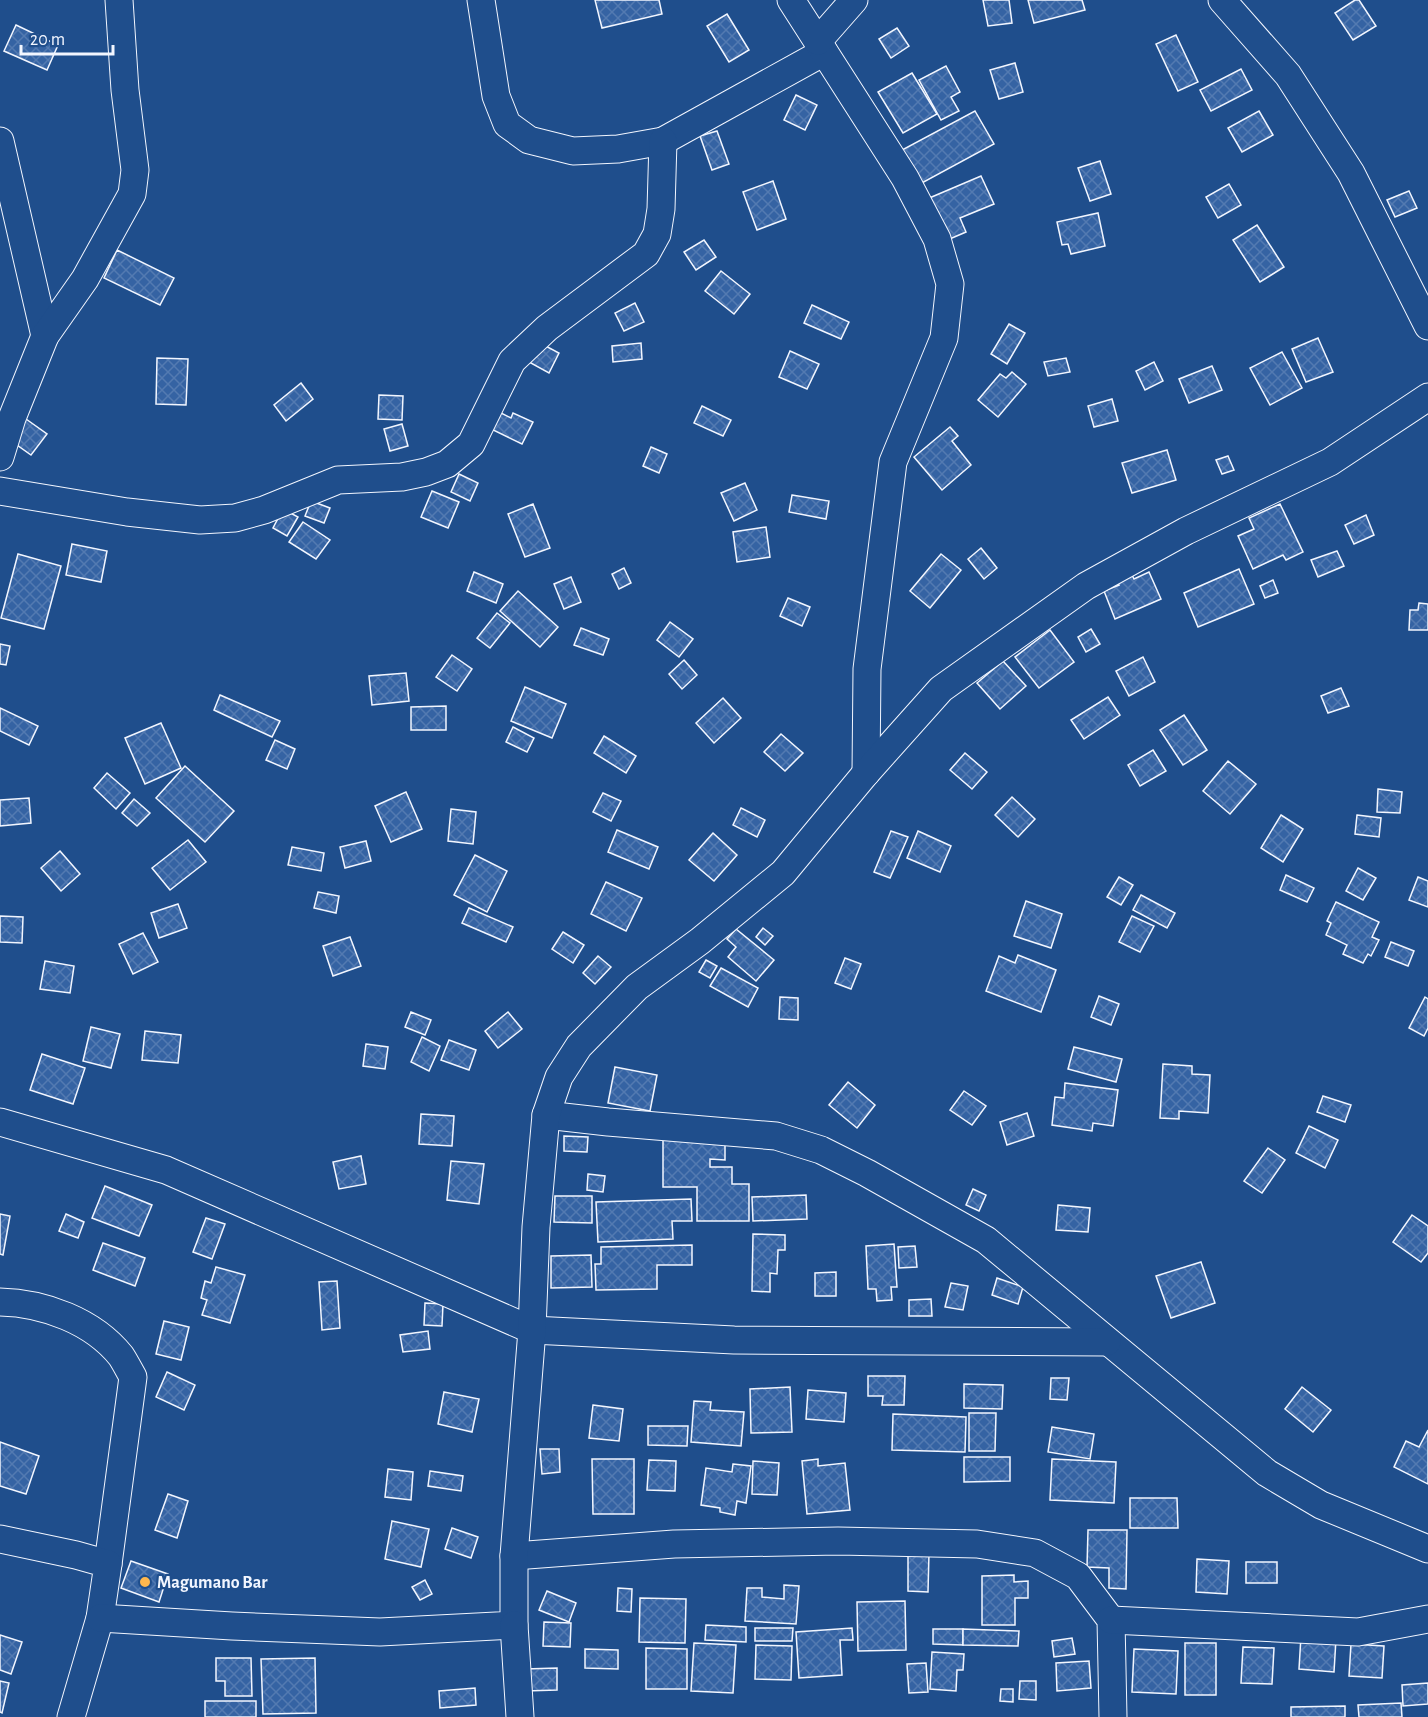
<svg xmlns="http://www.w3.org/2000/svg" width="1428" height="1717" font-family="'Alegreya Sans',sans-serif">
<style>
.building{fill:url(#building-cross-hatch);stroke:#f2f6ff;stroke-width:1.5}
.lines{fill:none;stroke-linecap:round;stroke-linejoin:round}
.street-casing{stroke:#f2f6ff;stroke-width:29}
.street{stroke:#1f4e8c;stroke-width:27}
.poi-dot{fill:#ffb74d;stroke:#1f4e8c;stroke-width:2}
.labels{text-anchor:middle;stroke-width:4.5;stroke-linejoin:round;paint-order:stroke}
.poi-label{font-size:18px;font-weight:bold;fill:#f2f6ff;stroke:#1f4e8c;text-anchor:start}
</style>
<defs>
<pattern id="building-cross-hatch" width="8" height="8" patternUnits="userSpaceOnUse" patternTransform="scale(1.5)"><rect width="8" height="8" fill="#3563a3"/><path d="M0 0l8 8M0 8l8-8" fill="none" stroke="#537ab1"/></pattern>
</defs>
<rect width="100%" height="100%" fill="#1f4e8c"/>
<g class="building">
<polygon points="595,0 659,0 662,14 602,28"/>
<polygon points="983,0 1009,0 1012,23 988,26"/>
<polygon points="1028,0 1082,0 1085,10 1034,23"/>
<polygon points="1355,0 1359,0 1376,26 1353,40 1335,13"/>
<polygon points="727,14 749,50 729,62 707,26"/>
<polygon points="16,25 58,45 47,70 4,51"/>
<polygon points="897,28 909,46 891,58 879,39"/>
<polygon points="1176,35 1198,82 1178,91 1156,44"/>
<polygon points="1015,63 1023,92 999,99 990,70"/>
<polygon points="946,66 960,92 951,97 959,111 941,120 919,80"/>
<polygon points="1241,69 1252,90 1211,111 1200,90"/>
<polygon points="912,73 937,114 903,133 878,92"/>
<polygon points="796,95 817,105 805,130 784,120"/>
<polygon points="975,111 994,144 920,184 902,150"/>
<polygon points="1259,111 1273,135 1242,152 1228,128"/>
<polygon points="717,131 729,164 712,170 700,136"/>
<polygon points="1100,161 1111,194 1090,201 1078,168"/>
<polygon points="981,176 994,204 960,218 966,232 945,241 927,199"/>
<polygon points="773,181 786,219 757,230 743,192"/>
<polygon points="1229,184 1241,205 1218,218 1206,197"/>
<polygon points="1409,191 1417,208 1395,217 1387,200"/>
<polygon points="1098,213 1105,246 1071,254 1068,244 1062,245 1057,222"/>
<polygon points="1257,225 1284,267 1260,282 1233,240"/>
<polygon points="704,240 716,257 696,270 684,252"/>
<polygon points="117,250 174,278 160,305 104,278"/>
<polygon points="721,271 750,294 734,314 705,291"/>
<polygon points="635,303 644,322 624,331 615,313"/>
<polygon points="812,305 849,322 841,339 804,323"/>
<polygon points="1009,324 1025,333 1007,364 991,354"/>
<polygon points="1318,338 1333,372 1306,382 1292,349"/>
<polygon points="540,343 559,353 549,373 529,362"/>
<polygon points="641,343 642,359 613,362 612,346"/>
<polygon points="790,351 819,364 807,389 779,377"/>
<polygon points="1282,352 1302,388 1270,405 1250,368"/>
<polygon points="157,358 188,359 186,405 156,404"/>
<polygon points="1066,358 1070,372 1048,376 1044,362"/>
<polygon points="1154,362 1163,381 1145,390 1136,371"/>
<polygon points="1212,366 1222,390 1189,403 1179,379"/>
<polygon points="1012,372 1026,384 998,417 978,400 1000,374 1006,378"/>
<polygon points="301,383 313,399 286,421 274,405"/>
<polygon points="379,395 403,396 402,420 378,419"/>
<polygon points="1112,399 1118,421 1094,427 1088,406"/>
<polygon points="702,406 731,420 723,436 694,423"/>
<polygon points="497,411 511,418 513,413 533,422 522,444 489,428"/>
<polygon points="26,419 47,434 31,455 10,440"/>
<polygon points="402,424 408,446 390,451 384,429"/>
<polygon points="950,427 958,436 952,441 971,465 942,490 914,457"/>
<polygon points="651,447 667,454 659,473 643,466"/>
<polygon points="1167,450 1176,480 1132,493 1122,463"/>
<polygon points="1228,456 1234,470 1222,474 1216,460"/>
<polygon points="459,474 478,483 470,501 451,492"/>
<polygon points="745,483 757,510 734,521 721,493"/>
<polygon points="432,491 459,502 448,528 421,517"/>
<polygon points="792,495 829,501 826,519 789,512"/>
<polygon points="311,501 330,508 324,523 305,516"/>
<polygon points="533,504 550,548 525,557 508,514"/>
<polygon points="1280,504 1303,552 1286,560 1283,555 1253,569 1238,536 1254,529 1249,518"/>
<polygon points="283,509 298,517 287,536 273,528"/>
<polygon points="1366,515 1374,535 1354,544 1345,525"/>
<polygon points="303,522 330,540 316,559 289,542"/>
<polygon points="766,527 770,557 737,562 733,532"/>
<polygon points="72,544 107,551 101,582 66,575"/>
<polygon points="981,548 997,568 984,579 968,559"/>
<polygon points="1337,551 1344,566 1318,577 1311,560"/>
<polygon points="18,554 61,566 44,629 1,618"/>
<polygon points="941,554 961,570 930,608 910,591"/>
<polygon points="624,568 631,583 619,589 612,574"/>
<polygon points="1239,569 1254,604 1198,627 1184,593"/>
<polygon points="1130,571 1134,579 1149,572 1161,599 1115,619 1104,591 1119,585 1115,578"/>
<polygon points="474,572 503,584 496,603 467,591"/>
<polygon points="571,577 581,602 564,609 554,584"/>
<polygon points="1273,580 1278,593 1265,598 1260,586"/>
<polygon points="518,591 558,627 540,647 500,611"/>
<polygon points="788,598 810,607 802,626 780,616"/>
<polygon points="1419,603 1428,604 1428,630 1409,630 1410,610 1418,610"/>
<polygon points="497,613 510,623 490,648 477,638"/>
<polygon points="670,622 693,639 679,657 657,640"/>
<polygon points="581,628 609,639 603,655 574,645"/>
<polygon points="1091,629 1100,644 1086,652 1078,637"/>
<polygon points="1050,630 1074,662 1039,688 1015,657"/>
<polygon points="0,644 10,646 6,665 0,664"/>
<polygon points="452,655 472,669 457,691 436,677"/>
<polygon points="1143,657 1155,682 1129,696 1116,671"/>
<polygon points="684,660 697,675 682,689 669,674"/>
<polygon points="1003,661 1026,686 1000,709 977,683"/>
<polygon points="406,673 409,701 372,705 369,676"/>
<polygon points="525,687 566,704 552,738 511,721"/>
<polygon points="1341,688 1349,706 1328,713 1321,696"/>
<polygon points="220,695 280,721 272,737 214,710"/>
<polygon points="1108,697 1120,715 1084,739 1071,720"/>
<polygon points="723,698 741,718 714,743 696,723"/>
<polygon points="446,706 446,730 411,730 411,707"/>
<polygon points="0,708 38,726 29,745 0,731"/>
<polygon points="1184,715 1207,750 1183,765 1160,730"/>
<polygon points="161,723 181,768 145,784 125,738"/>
<polygon points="513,727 534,738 527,752 506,742"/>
<polygon points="781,734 803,753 785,771 764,752"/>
<polygon points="604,736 636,756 626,773 594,753"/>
<polygon points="275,740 295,749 287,769 266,760"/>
<polygon points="1153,750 1166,771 1140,786 1128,765"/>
<polygon points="965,753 987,772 972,789 950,770"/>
<polygon points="1228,761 1256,784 1230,814 1203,791"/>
<polygon points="185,766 234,811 205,842 156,798"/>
<polygon points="107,773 130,793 116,809 94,788"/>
<polygon points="1378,789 1402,792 1400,813 1377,812"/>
<polygon points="406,792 422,829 391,842 375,806"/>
<polygon points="603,793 621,801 611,821 593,812"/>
<polygon points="1012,797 1035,819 1018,837 995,815"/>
<polygon points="29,798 31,823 0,826 0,800"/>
<polygon points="134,799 150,813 137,826 122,813"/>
<polygon points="741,808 765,820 757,837 733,825"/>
<polygon points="451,809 476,812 473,844 448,841"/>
<polygon points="1281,815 1303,829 1283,862 1261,848"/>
<polygon points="1357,815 1381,818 1379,837 1355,834"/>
<polygon points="617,830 658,847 649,869 608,852"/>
<polygon points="891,831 908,837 890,878 874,872"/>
<polygon points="918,831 951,846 940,872 907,858"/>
<polygon points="713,833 737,855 714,881 689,860"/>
<polygon points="188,840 206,862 170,890 152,868"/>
<polygon points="366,841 371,861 345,868 340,847"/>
<polygon points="292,847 324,853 321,871 288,865"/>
<polygon points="60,851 80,874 61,891 41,868"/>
<polygon points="475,855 507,871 487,912 454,895"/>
<polygon points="1358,868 1376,878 1363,900 1346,891"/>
<polygon points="1286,875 1314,888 1307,902 1280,890"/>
<polygon points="1119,877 1133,885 1121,905 1107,897"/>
<polygon points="1418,877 1428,881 1428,907 1409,900"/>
<polygon points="606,882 642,898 626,931 591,914"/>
<polygon points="318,892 339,896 336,913 314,908"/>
<polygon points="1141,895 1175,913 1167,928 1133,910"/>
<polygon points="1026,901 1062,914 1051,948 1014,936"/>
<polygon points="1336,902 1379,922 1372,937 1379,940 1371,956 1368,954 1363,963 1343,954 1347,945 1326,935 1331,923 1327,921"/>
<polygon points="178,904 187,928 159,938 151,913"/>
<polygon points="469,908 513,927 506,942 462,923"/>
<polygon points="0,916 23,917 22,943 0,942"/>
<polygon points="1132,916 1154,926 1140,952 1119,942"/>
<polygon points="763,928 773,936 765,945 756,937"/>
<polygon points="736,929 774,960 756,981 728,957 736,947 727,939"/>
<polygon points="563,932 584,945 573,963 552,949"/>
<polygon points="143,933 158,962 133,974 119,944"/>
<polygon points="350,937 361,966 333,976 323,946"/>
<polygon points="1391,942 1414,951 1408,966 1385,957"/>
<polygon points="1018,955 1056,970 1041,1012 986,991 999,956 1015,963"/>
<polygon points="598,956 611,967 595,984 583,973"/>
<polygon points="845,958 861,964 851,989 835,983"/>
<polygon points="706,960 717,966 710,978 699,972"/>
<polygon points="45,961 74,966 70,993 40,989"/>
<polygon points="721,968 758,988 748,1007 710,986"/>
<polygon points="1099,996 1119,1004 1111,1025 1091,1017"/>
<polygon points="780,997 798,998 798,1020 779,1019"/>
<polygon points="1425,997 1428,999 1428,1028 1424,1036 1409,1028"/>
<polygon points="411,1012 431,1020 425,1035 405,1027"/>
<polygon points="508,1012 522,1029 498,1048 485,1031"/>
<polygon points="91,1027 120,1034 111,1068 83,1061"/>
<polygon points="145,1031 181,1035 178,1063 142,1060"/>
<polygon points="422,1037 440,1046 429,1071 411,1062"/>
<polygon points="449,1040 476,1050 469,1070 441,1060"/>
<polygon points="366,1044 388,1047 385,1069 363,1066"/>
<polygon points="1074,1047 1122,1059 1116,1082 1068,1069"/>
<polygon points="42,1054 85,1068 73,1104 30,1090"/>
<polygon points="1163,1064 1192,1066 1192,1074 1210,1075 1208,1113 1179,1111 1179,1119 1160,1118"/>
<polygon points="615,1067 657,1075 650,1111 608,1103"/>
<polygon points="848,1082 875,1105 857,1128 829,1105"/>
<polygon points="1065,1083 1118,1090 1113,1126 1093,1123 1092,1131 1052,1125 1055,1097 1064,1098"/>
<polygon points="964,1091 986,1106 972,1125 950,1110"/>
<polygon points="1323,1096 1351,1105 1345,1122 1317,1112"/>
<polygon points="1027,1113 1034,1136 1007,1145 1000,1122"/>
<polygon points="421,1114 454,1116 452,1146 419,1144"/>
<polygon points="1309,1126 1338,1140 1325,1168 1296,1153"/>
<polygon points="564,1136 588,1137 587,1152 564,1151"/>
<polygon points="663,1136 725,1136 725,1160 710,1159 710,1167 732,1167 732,1184 749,1184 749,1221 697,1221 697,1187 663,1187"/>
<polygon points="1268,1148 1285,1160 1262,1193 1244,1181"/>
<polygon points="361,1156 366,1184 339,1189 333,1162"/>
<polygon points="451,1161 484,1164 479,1204 447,1200"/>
<polygon points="588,1174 605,1176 603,1192 587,1190"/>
<polygon points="105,1186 152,1205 139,1236 92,1218"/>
<polygon points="973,1189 986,1195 979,1211 966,1205"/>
<polygon points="806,1195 807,1219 753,1221 752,1197"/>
<polygon points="555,1196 592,1196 592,1223 554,1222"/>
<polygon points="691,1199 692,1221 672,1221 673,1239 598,1242 596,1202"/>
<polygon points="1058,1205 1090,1208 1088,1232 1056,1230"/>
<polygon points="0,1214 10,1216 3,1255 0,1254"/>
<polygon points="66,1214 84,1222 78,1238 59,1231"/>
<polygon points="1412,1215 1428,1226 1428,1253 1421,1262 1393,1242"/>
<polygon points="206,1218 225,1224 212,1259 193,1252"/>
<polygon points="753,1234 785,1235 785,1250 778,1250 777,1274 770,1273 770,1292 752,1291"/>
<polygon points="103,1243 145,1258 135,1286 93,1270"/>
<polygon points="894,1244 897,1287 891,1287 892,1300 877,1301 876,1289 868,1289 866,1246"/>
<polygon points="692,1245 692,1265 657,1265 657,1289 596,1290 595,1264 601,1264 601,1247"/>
<polygon points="915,1246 917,1267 899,1268 898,1247"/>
<polygon points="591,1255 592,1287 551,1288 551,1256"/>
<polygon points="1201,1262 1215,1303 1171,1318 1156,1276"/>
<polygon points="216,1267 245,1275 230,1323 202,1315 207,1300 201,1298 205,1281 211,1283"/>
<polygon points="836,1272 836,1296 815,1296 815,1273"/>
<polygon points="997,1278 1023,1287 1018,1304 992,1295"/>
<polygon points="337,1281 340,1328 322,1330 319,1282"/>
<polygon points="951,1283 968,1286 963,1310 945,1307"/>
<polygon points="931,1299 932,1316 909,1316 909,1300"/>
<polygon points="425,1303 443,1304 442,1326 424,1325"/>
<polygon points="164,1321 189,1327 181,1360 156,1354"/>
<polygon points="428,1331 430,1349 403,1352 400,1335"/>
<polygon points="167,1372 195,1385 184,1410 156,1397"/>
<polygon points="868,1376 905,1376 904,1405 882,1405 883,1396 868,1396"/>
<polygon points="1051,1378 1069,1378 1067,1400 1050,1399"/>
<polygon points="964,1384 1003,1385 1002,1409 964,1408"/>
<polygon points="790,1387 792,1432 751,1433 750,1389"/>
<polygon points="1302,1387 1331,1410 1313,1432 1285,1409"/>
<polygon points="808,1390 846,1393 844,1422 806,1419"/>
<polygon points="444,1392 479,1399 472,1432 438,1424"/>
<polygon points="694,1401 711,1402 710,1410 744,1412 741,1446 691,1442"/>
<polygon points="593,1405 623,1409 619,1441 589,1438"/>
<polygon points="969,1413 996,1413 995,1451 969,1451"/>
<polygon points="893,1414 966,1417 965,1452 892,1450"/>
<polygon points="648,1426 688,1426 687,1446 648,1445"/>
<polygon points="1052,1427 1094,1434 1090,1459 1048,1452"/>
<polygon points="1428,1430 1428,1484 1394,1467 1406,1441 1419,1447"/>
<polygon points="0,1442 39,1456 26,1494 0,1486"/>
<polygon points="540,1449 559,1449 560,1472 542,1474"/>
<polygon points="964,1457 1010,1457 1010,1481 964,1482"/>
<polygon points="592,1459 634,1459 634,1514 593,1514"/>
<polygon points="818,1459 818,1466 845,1463 850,1510 807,1514 802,1461"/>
<polygon points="1052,1459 1116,1462 1114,1503 1050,1500"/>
<polygon points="649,1460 676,1461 675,1491 647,1490"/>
<polygon points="753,1461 779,1463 777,1495 752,1494"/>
<polygon points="733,1464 751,1466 746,1503 737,1501 735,1515 720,1512 720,1508 701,1505 706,1468 732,1472"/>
<polygon points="388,1469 413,1472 411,1500 385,1497"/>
<polygon points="430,1471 463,1476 461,1491 428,1486"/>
<polygon points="168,1494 188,1501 177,1538 155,1530"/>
<polygon points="1130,1498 1177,1498 1178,1528 1130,1528"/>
<polygon points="392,1521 429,1529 421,1567 385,1559"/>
<polygon points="452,1528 478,1537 471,1558 445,1549"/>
<polygon points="1088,1530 1127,1530 1126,1589 1109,1588 1109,1568 1087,1567"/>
<polygon points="908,1553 929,1553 928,1592 908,1591"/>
<polygon points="1197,1559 1229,1561 1227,1594 1196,1592"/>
<polygon points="131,1561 168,1574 159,1602 121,1588"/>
<rect x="1246" y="1562" width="31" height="21"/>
<polygon points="1014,1575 1014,1582 1028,1581 1028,1598 1015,1598 1015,1625 982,1625 982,1576"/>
<polygon points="425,1580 432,1594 420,1600 412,1587"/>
<polygon points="784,1585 799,1586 796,1624 745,1621 747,1588 762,1588 762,1597 784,1599"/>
<polygon points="618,1588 632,1589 631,1612 617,1611"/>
<polygon points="547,1591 576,1603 569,1622 539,1610"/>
<polygon points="640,1598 686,1599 685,1643 639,1642"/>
<polygon points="905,1601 906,1650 858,1651 857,1602"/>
<polygon points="544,1622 571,1623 570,1647 543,1646"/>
<polygon points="706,1625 746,1627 746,1642 705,1640"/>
<polygon points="755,1628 793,1628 792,1641 755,1641"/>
<polygon points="852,1628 853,1640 840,1640 842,1675 799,1678 796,1632"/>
<polygon points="933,1629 963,1629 963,1645 933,1644"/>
<polygon points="963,1629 1019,1631 1018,1646 963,1645"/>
<polygon points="0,1635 22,1642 11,1674 0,1670"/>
<polygon points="1301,1636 1336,1639 1334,1672 1299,1669"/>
<polygon points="1072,1638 1075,1654 1054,1657 1052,1641"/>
<polygon points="694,1643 736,1645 733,1693 691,1691"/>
<rect x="1185" y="1643" width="31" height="52"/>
<polygon points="1351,1644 1384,1646 1382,1678 1349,1676"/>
<polygon points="756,1645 792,1646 791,1680 755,1679"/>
<polygon points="1243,1647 1274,1648 1272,1684 1241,1683"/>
<polygon points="646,1648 687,1649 687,1689 646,1689"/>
<polygon points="585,1649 618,1650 618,1669 585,1668"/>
<polygon points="1134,1649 1178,1651 1176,1694 1132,1692"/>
<polygon points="932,1652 964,1654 963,1670 957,1670 956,1691 930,1689"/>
<polygon points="216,1658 251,1658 252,1696 225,1696 225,1681 216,1681"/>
<polygon points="315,1658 316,1713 263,1714 261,1659"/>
<polygon points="1089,1661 1091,1688 1057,1691 1056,1663"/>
<polygon points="926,1663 928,1692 909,1693 907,1664"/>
<polygon points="557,1668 557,1690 525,1691 525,1669"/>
<polygon points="0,1681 9,1683 2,1713 0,1712"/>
<polygon points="1020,1681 1036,1681 1036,1700 1019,1699"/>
<polygon points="1428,1683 1428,1704 1403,1706 1402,1685"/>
<polygon points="475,1688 476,1705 440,1708 439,1691"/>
<polygon points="1001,1689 1013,1689 1013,1702 1000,1701"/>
<rect x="205" y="1701" width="51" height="16"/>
<polygon points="1401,1703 1402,1717 1359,1717 1358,1705"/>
<polygon points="1345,1706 1345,1717 1291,1717 1291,1707"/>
</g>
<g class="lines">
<g class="street-casing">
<g id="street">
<polyline points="481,0 496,96 507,124 529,140 573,151 618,149 663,141 824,52"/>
<polyline points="791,0 905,178 937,239 950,284 944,338 893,462 867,669 866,773"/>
<polyline points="1222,0 1288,75 1351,173 1428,326"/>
<polyline points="818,41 854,0"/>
<polyline points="0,141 45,336"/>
<polyline points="0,457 12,418 45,336 85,279 132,194 135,170 125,90 119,0"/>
<polyline points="0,491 127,512 200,520 235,518 264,510 338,480 402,477 426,472 447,464 471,444 512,361 547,328 646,254 657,234 661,209 663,141"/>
<polyline points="546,1115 608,1122 776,1136 821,1150 867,1173 986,1240 1267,1473 1321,1505 1428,1549"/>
<polyline points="0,1122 166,1170 532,1330 734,1340 1107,1342"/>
<path d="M0,1302c44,1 93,19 121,54 4,6 8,14 12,21l-25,187"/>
<polyline points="0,1539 76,1555 108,1564 100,1618 71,1717"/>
<polyline points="514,1556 674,1544 838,1541 977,1544 1035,1553 1078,1576 1111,1620 1113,1717"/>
<polyline points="100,1618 232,1626 380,1632 514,1625 514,1556 532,1330 536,1227 546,1115 559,1077 579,1046 637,987 700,941 783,873 866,773 941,689 1086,586 1186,531 1330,462 1428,397"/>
<polyline points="1111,1620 1358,1632 1428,1619"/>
<polyline points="514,1625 520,1717"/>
</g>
</g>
<use href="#street" class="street"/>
</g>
<circle class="poi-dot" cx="145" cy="1582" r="6"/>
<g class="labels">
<g class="poi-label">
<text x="157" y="1588">Magumano Bar</text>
</g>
</g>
<path d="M21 45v9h92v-9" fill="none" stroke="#f2f6ff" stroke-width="3"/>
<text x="30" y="45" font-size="18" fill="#f2f6ff" stroke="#1f4e8c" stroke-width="4.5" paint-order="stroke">20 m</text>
</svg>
